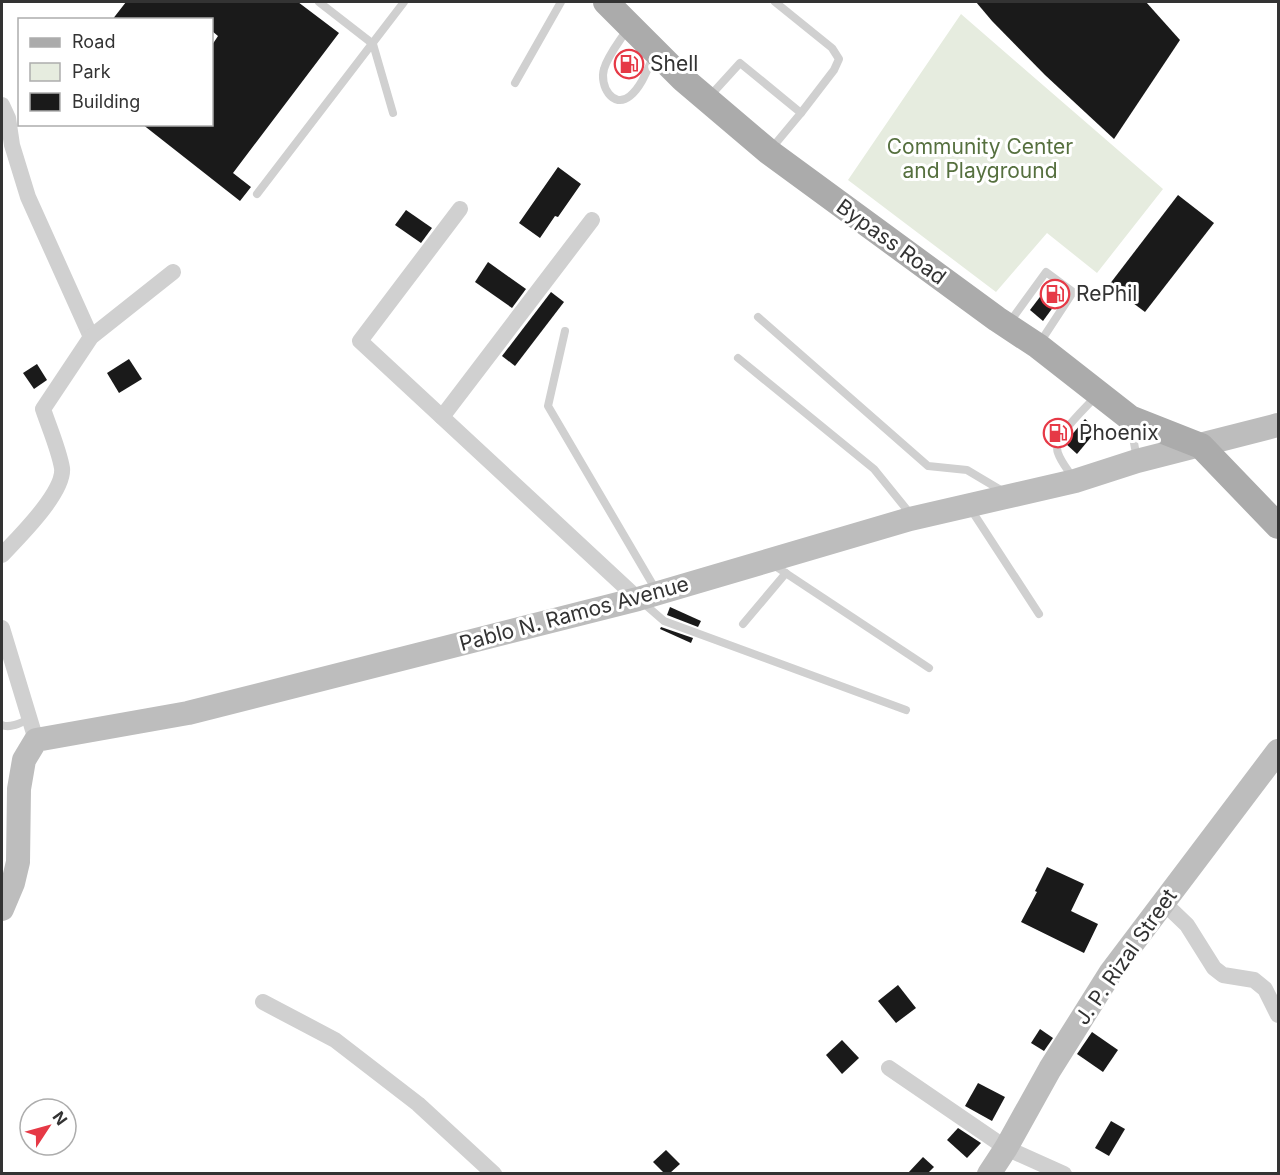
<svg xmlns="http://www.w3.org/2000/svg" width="1280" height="1175" font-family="Inter,sans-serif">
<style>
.green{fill:#e6ecdf}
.building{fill:#1a1a1a}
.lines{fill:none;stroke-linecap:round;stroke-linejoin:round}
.lane{stroke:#d0d0d0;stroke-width:8}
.street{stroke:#d0d0d0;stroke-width:16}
.secondary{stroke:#bdbdbd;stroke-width:24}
.primary{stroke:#ababab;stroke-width:26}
.labels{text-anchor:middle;stroke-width:6;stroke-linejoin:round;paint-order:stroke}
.poi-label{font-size:21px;fill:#333;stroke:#fff;text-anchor:start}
.park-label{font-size:21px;fill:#56703f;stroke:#fff}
.street-label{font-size:21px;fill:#333;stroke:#fff}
</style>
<rect width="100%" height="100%" fill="#fff"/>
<polygon class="green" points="961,14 1163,189 1097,273 1047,233 996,292 848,180"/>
<g class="building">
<polygon points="126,2 298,2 339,33 233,173 251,187 240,201 142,124 212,124 212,45 218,36 212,31 212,20 112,20"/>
<polygon points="976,2 1146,2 1180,40 1114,139 1045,75 992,21"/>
<polygon points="558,167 581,184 558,217 555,216 540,238 519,223"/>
<polygon points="1178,195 1214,223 1145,312 1109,285"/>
<polygon points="406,210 432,228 421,243 395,225"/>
<polygon points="488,262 526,289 512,308 475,282"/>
<polygon points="1049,285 1062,295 1043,321 1030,310"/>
<polygon points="551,292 564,302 515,366 502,356"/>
<polygon points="129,359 142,379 119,393 107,373"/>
<polygon points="37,364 47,380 34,389 23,373"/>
<polygon points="1085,419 1097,430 1077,454 1065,443"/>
<polygon points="670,607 701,621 698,627 667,615"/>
<polygon points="661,627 693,638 691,643 660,629"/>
<polygon points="1047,867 1084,884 1071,911 1098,924 1084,953 1021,922 1037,892 1035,891"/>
<polygon points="898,985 916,1008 896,1023 878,1001"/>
<polygon points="1040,1029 1053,1038 1044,1051 1031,1043"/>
<polygon points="1092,1032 1118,1050 1103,1072 1077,1054"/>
<polygon points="842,1040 859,1058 842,1074 826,1055"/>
<polygon points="978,1083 1005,1097 992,1121 965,1106"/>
<polygon points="1111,1121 1125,1129 1109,1156 1095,1148"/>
<polygon points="958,1128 981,1143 967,1158 947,1140"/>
<polygon points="666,1150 680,1164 670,1173 664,1173 653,1162"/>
<polygon points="923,1157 934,1167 928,1173 908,1173"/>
</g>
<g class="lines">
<g class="lane">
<polyline points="319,2 373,44 393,113"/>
<polyline points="775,2 832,48 839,59 834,70 801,113"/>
<path d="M628,28c-8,13 -20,27 -24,41 -5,16 9,41 26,27 12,-10 18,-28 24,-41"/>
<polyline points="515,83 561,2"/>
<polyline points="709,97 740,63 801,113 771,149"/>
<polyline points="257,194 404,2"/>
<polyline points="758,317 928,466 967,470 1004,492"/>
<polyline points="1009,323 1046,272 1073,292 1039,344"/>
<polyline points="565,331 548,406 656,590"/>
<polyline points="738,358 874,469 908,511 910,518"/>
<polyline points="1130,421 1137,459"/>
<path d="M1073,478c-5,-8 -12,-16 -15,-25 -7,-15 28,-45 38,-57"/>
<polyline points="970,508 1039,614"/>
<polyline points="772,564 929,668"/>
<polyline points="641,601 664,621 906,710"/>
<polyline points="743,624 786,573"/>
<path d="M2,725c8,4 20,-3 28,-6"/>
</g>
<g class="street">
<polyline points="2,105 8,118 12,145 28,197 91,337"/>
<polyline points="460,209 360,341 638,599"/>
<polyline points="442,417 592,220"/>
<path d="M2,555c16,-17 63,-63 60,-87 -3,-18 -13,-41 -19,-59l48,-72 82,-65"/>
<polyline points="2,628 36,740"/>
<polyline points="1163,902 1187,925 1214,968 1223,975 1254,980 1265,989 1278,1015"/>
<polyline points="263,1002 335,1040 418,1104 494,1174"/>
<polyline points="889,1068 1006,1148 1064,1174"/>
</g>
<g class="secondary">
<polyline points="2,909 13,883 18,862 19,789 24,760 36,740 188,713 638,599 910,519 1075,481 1137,461 1278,425"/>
<polyline points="989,1174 1006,1148 1050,1069 1111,972 1278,751"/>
</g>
<polyline class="primary" points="606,2 683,79 769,152 997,319 1038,346 1130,418 1201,446 1278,526"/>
</g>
<defs>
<g id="fuel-ring" transform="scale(1.5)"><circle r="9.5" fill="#fff" stroke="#e63946" stroke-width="1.5"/><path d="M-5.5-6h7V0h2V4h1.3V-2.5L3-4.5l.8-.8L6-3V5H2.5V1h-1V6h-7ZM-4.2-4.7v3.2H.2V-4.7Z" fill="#e63946"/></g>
</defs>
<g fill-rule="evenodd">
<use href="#fuel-ring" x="629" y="64"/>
<use href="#fuel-ring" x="1055" y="294"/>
<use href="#fuel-ring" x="1058" y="433"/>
</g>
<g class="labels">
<g class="poi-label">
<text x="650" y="71">Shell</text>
<text x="1076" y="301">RePhil</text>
<text x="1079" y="440">Phoenix</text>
</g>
<g class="park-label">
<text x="980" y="154">Community Center<tspan x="980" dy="24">and Playground</tspan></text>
</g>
<g class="street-label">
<text transform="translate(891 242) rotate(36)" y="7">Bypass Road</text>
<text transform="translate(574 614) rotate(-15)" y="7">Pablo N. Ramos Avenue</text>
<text transform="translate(1126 957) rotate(-55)" y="7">J. P. Rizal Street</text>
</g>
</g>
<rect width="1280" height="1175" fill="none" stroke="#333333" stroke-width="6"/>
<rect x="18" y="18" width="195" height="108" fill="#ffffff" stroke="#adadad" stroke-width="1.5"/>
<rect x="30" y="38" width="30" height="9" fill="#ababab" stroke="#adadad" stroke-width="1.5"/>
<text x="72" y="48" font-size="18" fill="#333333">Road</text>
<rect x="30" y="63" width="30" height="18" fill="#e6ecdf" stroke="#adadad" stroke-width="1.5"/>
<text x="72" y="78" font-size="18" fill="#333333">Park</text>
<rect x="30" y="93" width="30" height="18" fill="#1a1a1a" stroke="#adadad" stroke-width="1.5"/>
<text x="72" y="108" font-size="18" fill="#333333">Building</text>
<g transform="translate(48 1127) rotate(54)"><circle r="28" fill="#ffffff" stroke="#adadad" stroke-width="1.5"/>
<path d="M0-4.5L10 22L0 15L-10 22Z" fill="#e63946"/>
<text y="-9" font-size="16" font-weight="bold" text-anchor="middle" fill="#333333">N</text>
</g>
</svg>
